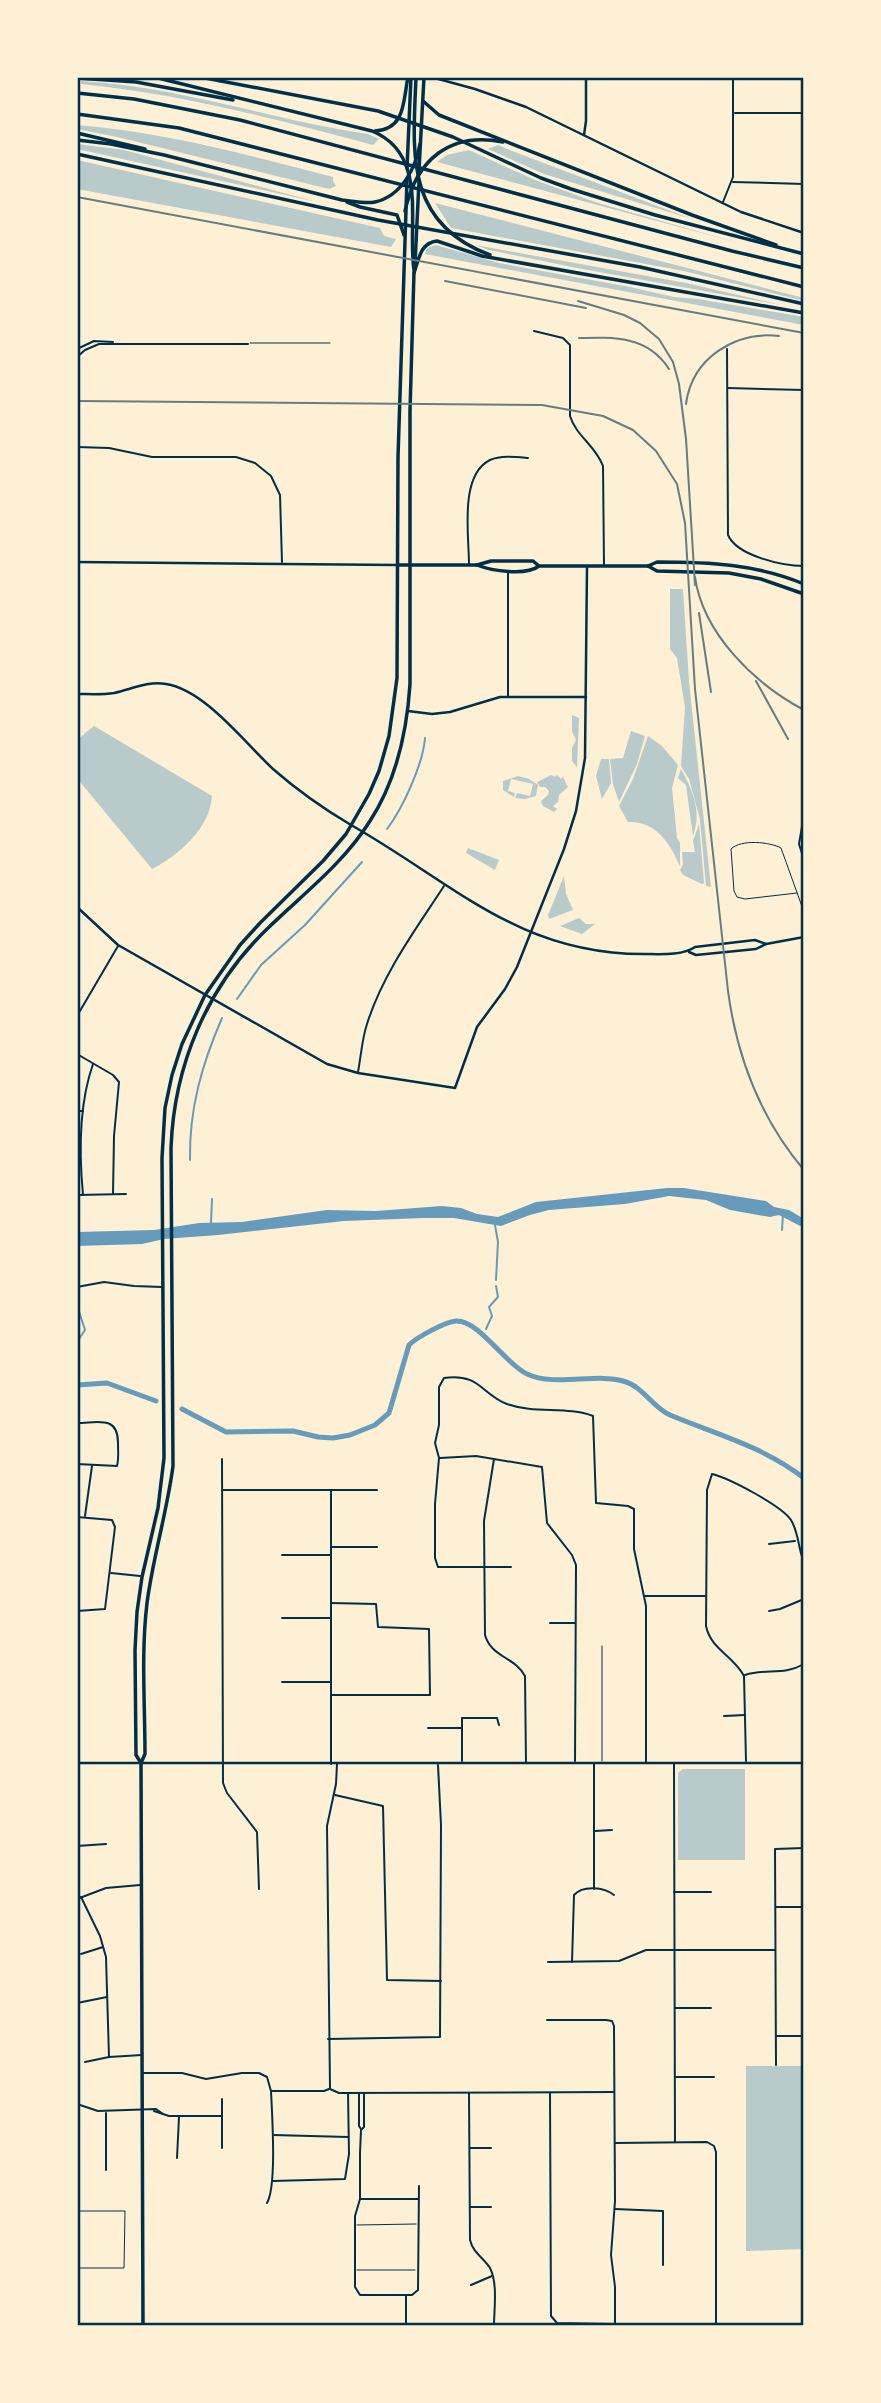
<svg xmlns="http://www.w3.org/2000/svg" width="881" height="2403" font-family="'Open Sans',sans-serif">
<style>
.green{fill:#b9caca}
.water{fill:#669bbc}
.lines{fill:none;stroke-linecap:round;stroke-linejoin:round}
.stream{stroke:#669bbc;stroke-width:2}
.canal{stroke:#669bbc;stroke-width:5}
.service{stroke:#003049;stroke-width:1}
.minor{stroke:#003049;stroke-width:2}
.tertiary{stroke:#003049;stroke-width:2.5}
.secondary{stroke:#003049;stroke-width:2.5}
.primary{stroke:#003049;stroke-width:3.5}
.motorway{stroke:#003049;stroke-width:3.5}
.tram{stroke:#657d81;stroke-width:2}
.rail{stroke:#657d81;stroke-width:2}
.neatline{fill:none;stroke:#003049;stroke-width:2.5}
</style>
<rect width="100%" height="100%" fill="#fdf0d5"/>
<g class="green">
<path d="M81,81c97,5 190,39 287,53l11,5 -6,6c-97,-26 -192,-51 -292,-61z"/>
<path d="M77,125c88,7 171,30 256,52v4l3,5 -7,3 -212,-52 -40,-8z"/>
<polygon points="77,144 124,150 317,202 77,149"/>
<polygon points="498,145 512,151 692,219 544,174 488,149"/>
<polygon points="469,150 535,180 598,203 739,243 437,162 447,155"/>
<polygon points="77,160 380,228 384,236 396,239 391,247 77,189"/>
<polygon points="435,203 804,298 804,301 684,271 451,228"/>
<polygon points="436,245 499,263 630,287 674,297 698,299 804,317 804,325 425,254 427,248"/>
<polygon points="475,245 686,283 781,305 577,268 489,250"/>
<polygon points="670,589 683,589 689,682 711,887 706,886 700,819 689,779 681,766 685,707 677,658 670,649"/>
<polygon points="572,715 579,718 577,767 572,761 572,748 576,740 572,731"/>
<path d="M94,726l118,70c-2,32 -33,59 -60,73l-75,-91v-38z"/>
<polygon points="631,731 645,736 637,764 619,802 613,784 610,759 623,758"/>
<path d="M648,736l14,10 16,19 -6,23 5,50 3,5v23c-10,-22 -23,-45 -52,-44l-9,-16 14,-27z"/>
<polygon points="601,759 609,759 611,783 602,799 596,776"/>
<path d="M681,769c12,22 21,43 12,67l-7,-51 -8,-7z"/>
<polygon points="551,775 555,777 557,775 561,779 563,777 568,787 559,795 558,802 553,806 557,809 554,812 543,806 541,801 548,795 549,791 545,787 540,787 537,782"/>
<polygon points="518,776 529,779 538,785 536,796 525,799 515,798 517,793 530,796 533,784 511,779 508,791 515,793 514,797 503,790 503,781"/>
<polygon points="699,824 704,883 702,884 683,875 680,870 683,864 682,852 695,852 693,841"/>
<polygon points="468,848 499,860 495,870 466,853"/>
<polygon points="564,876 566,894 573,910 549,919 548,915"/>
<polygon points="579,918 586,924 595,924 582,934 560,926"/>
<polygon points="683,1769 745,1769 745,1860 678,1860 678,1773"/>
<polygon points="746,2066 804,2066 804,2249 746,2251"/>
</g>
<polygon class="water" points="667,1188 684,1188 766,1201 774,1207 789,1210 804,1219 804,1228 779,1215 770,1217 730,1210 706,1200 669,1196 625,1204 549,1210 530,1215 501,1226 454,1218 423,1218 344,1221 218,1235 164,1239 142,1244 77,1246 77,1232 154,1230 199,1223 242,1222 327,1210 376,1211 442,1206 461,1208 477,1214 498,1217 536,1202"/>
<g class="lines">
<g class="stream">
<path d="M387,829c16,-21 36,-65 38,-91"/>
<polyline points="237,999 261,965 305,925 362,862"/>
<path d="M190,1160c-1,-51 12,-96 32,-142"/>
<polyline points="211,1223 212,1199"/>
<polyline points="495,1225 498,1242 496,1280"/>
<polyline points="782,1230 783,1214"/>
<polyline points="77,1275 77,1278"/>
<polyline points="77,1297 77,1300"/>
<polyline points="77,1305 85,1330 79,1339 77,1359"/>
<polyline points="486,1329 492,1316 489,1307 498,1297 496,1286"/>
</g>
<g class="canal">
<polyline points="77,1385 107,1383 156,1401"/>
<path d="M182,1409l44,23 67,-1 25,6 15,1 17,-3 25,-10 14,-12 20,-68c8,-8 36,-23 47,-24 23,-1 48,42 71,53 27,13 69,-1 96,7 20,5 29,26 47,34 48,20 90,30 134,63"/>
</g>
<g class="service">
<polyline points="250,343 330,343"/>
<path d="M797,893l-52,6 -8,-2 -3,-6 -3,-42c10,-10 39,-7 50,-1l23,64"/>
<polyline points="602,1646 602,1761"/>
<polyline points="77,2211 125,2211 124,2268 77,2268"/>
<polyline points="357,2225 416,2224"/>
<polyline points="357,2270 415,2270"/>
</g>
<g class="minor">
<polyline points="735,113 804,113"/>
<polyline points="733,182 804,184"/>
<polyline points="723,202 733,177 733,77"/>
<path d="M534,331l29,7 7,7v71c6,20 26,30 33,50l1,99"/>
<polyline points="77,349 94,341 113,342"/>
<path d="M727,349l1,186c9,21 55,31 76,31"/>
<polyline points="77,357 85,350 99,344 248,344"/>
<polyline points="728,388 804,390"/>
<polyline points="77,447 109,448 152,457 236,457 255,463 271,476 280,495 282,562"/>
<path d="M469,564c0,-28 -10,-89 21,-104 11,-5 27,-3 38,-2"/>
<polyline points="508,696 508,572"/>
<polyline points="804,815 799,844 804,860"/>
<polyline points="77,1016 118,946"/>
<polyline points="77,1054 113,1075 119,1082 114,1136 113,1194"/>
<path d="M358,1072c3,-16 4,-33 9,-48 16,-51 49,-95 77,-138"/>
<polyline points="77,1111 83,1111"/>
<polyline points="77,1195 126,1194"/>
<path d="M83,1195c-4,-42 -4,-91 10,-131"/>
<polyline points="77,1287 104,1282 134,1286 162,1287"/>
<path d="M77,1423c21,0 41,-8 41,20 0,8 1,15 -1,23l-40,-2"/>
<polyline points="440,1458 476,1456 542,1467 547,1523 572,1555 576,1565 575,1761"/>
<polyline points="222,1459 223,1783 227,1793 257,1832 259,1889"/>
<path d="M494,1459l-10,62 1,114c6,22 30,22 40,41l1,87"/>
<polyline points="223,1490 377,1490"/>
<polyline points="331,1490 331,1764"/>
<polyline points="85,1516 92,1466"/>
<polyline points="77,1517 112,1520 115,1527 105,1609 77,1611"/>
<polyline points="769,1544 795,1541"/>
<polyline points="332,1547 377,1547"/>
<polyline points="282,1555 330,1555"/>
<path d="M511,1567h-73l-3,-9v-54l4,-46 -4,-15 4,-18v-38l5,-9c36,-5 37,16 63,26 28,10 60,2 86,12l3,87 32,3 6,3v40l12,57v156"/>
<polyline points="111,1573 140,1576"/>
<polyline points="645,1596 705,1596"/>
<polyline points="331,1603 376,1604 378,1627 429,1629 430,1695 331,1695"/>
<polyline points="769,1611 780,1609 804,1599"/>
<polyline points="282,1618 330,1618"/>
<polyline points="550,1623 575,1623"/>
<path d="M745,1675c22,-7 38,1 59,-11"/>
<polyline points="282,1682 330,1682"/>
<polyline points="724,1716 745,1715"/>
<polyline points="428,1728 462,1728"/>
<polyline points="462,1761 462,1718 497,1718 499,1725"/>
<path d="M746,1761l-2,-85c-11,-21 -33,-26 -38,-50l1,-136 5,-16c17,4 70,32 79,46 8,13 7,29 13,42"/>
<polyline points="674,1763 675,2142"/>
<polyline points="594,1764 594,1889"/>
<polyline points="335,1795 383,1806 387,1980 441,1981"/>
<polyline points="595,1831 612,1830"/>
<polyline points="77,1846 106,1844"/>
<polyline points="674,1892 711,1892"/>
<polyline points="81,1897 100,1936 106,1957 109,2057"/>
<polyline points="77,1899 106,1888 140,1885"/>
<polyline points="776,1907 804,1907"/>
<polyline points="81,1954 103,1947"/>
<polyline points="548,1962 619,1961 646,1950 775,1950"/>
<path d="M572,1962l2,-67c9,-10 30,-8 40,0"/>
<polyline points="77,2003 107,1997"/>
<polyline points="675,2008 711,2008"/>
<polyline points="547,2020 606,2020 612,2021 614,2026 615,2201 611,2255 615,2287 615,2326"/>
<polyline points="777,2036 804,2036"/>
<polyline points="328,2039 440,2037 441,1825 438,1765"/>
<polyline points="85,2062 109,2057 142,2055"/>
<polyline points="776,2065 775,1849 804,1848"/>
<path d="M144,2073h38l24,6 36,-6h17l8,4 4,14c1,23 6,95 -4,112"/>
<polyline points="676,2077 714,2077"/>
<polyline points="330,2088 327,1826 336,1784 337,1764"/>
<polyline points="330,2089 339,2093 614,2092"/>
<polyline points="272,2091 324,2091 329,2089"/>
<polyline points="359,2093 359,2126 361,2129"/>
<polyline points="364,2093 364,2127 361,2130 360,2153 360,2199 355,2216 355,2287 360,2295 412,2295 418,2290 419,2186"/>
<path d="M469,2093l1,147c3,13 14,18 20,28 8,16 4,41 4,58"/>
<polyline points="550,2093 551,2316 557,2323 614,2324"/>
<polyline points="222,2099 222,2148"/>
<polyline points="77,2104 98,2111 156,2109 163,2114"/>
<polyline points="154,2111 169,2116 222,2116"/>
<polyline points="106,2113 106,2170"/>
<polyline points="273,2135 348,2137"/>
<polyline points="615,2143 707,2142 714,2146 716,2152 716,2326"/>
<polyline points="470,2148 491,2148"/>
<polyline points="177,2158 179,2117"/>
<polyline points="273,2181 345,2179 349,2154 348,2093"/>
<polyline points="360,2199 418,2199"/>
<polyline points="470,2207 491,2207"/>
<polyline points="615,2209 663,2211 663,2265"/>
<polyline points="471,2285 492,2276"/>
<polyline points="406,2326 406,2296"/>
</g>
<g class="tertiary">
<polyline points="431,77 475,89 526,107 741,212 804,233"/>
<polyline points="584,135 586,121 586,77"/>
<path d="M77,694c12,0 25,1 37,-1 18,-4 33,-12 52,-9 39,6 79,59 107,85 24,21 51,40 78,56"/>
<polyline points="408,711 432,714 450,712 500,697 586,697"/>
<polyline points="77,907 118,945 327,1064 358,1073 455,1088 477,1027 505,989 517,967 564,849 576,811 585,758 587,567"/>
<polyline points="141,1763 804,1763"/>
</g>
<g class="secondary">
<polyline points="77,562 397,565"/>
<path d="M351,825c101,57 167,129 292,129 16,0 39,2 52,-7l60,-7 11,4"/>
<polyline points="689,952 696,955 756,949 766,944 804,937"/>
<polyline points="77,1763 140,1763"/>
</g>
<g class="primary">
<polyline points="407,168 411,77"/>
<polyline points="419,170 424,77"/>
<polyline points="415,264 419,181"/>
<polyline points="397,565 477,565 491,561 533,561 539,566"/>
<path d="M477,565c15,6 49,11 62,1h109l9,5 72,2 32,6 43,15"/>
<path d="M648,566l9,-4c52,0 99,2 147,22"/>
<polyline points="141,1763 136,1755 135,1650 137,1612 142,1577 158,1508 164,1458 162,1158 165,1108 172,1075 182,1044 205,995 240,945 260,923 323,861 346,834 369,794 379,771 389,736 397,678 398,457 407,179"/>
<path d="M143,2326l-2,-563 4,-9c0,-50 -4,-101 2,-151 6,-46 20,-91 26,-137l-2,-318c3,-83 36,-161 96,-219 36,-35 76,-65 103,-108 26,-40 37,-90 40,-137v-273l4,-139"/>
</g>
<g class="motorway">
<path d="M154,77l218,54c57,23 35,93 42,139"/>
<polyline points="200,77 378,111 453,137 541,178 571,189 655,215 804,254"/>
<path d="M416,77c-3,75 -12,146 74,178"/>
<polyline points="77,78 136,82 233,100"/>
<polyline points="77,93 134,99 240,120 732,251 804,268"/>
<polyline points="423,101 439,115 692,215 776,245"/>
<polyline points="77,114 179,128 804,287"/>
<path d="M375,131c31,-2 28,-30 33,-54"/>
<polyline points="77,133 145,149"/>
<path d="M77,140l34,4 53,11 178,45c11,1 23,4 33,2 27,-6 41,-35 45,-58"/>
<polyline points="77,154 378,220 640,267 804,304"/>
<polyline points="347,202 360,207 397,215 404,235"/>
<path d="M405,211c11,-51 45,-80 98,-69"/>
<path d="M414,273c5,-14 6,-30 23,-32l45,15 322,57"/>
</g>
<path class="tram" d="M77,401l465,4 61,11 30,14 23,21 21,33 8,39 10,166 33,302c9,67 32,127 76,179"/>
<g class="rail">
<polyline points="77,197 804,333"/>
<polyline points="445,281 586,308"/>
<polyline points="578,301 624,315 640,323 659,339 673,362 679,384 686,439 695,585"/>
<path d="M579,338c35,-1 69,-2 90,31"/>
<path d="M686,404c6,-46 49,-73 93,-68"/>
<path d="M695,577c8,57 60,107 109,133"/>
<polyline points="699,613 711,692"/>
<polyline points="756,681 788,739"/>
</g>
</g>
<rect width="881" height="2403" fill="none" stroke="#fdf0d5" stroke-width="158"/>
<rect x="79" y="79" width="723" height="2245" class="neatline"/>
</svg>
